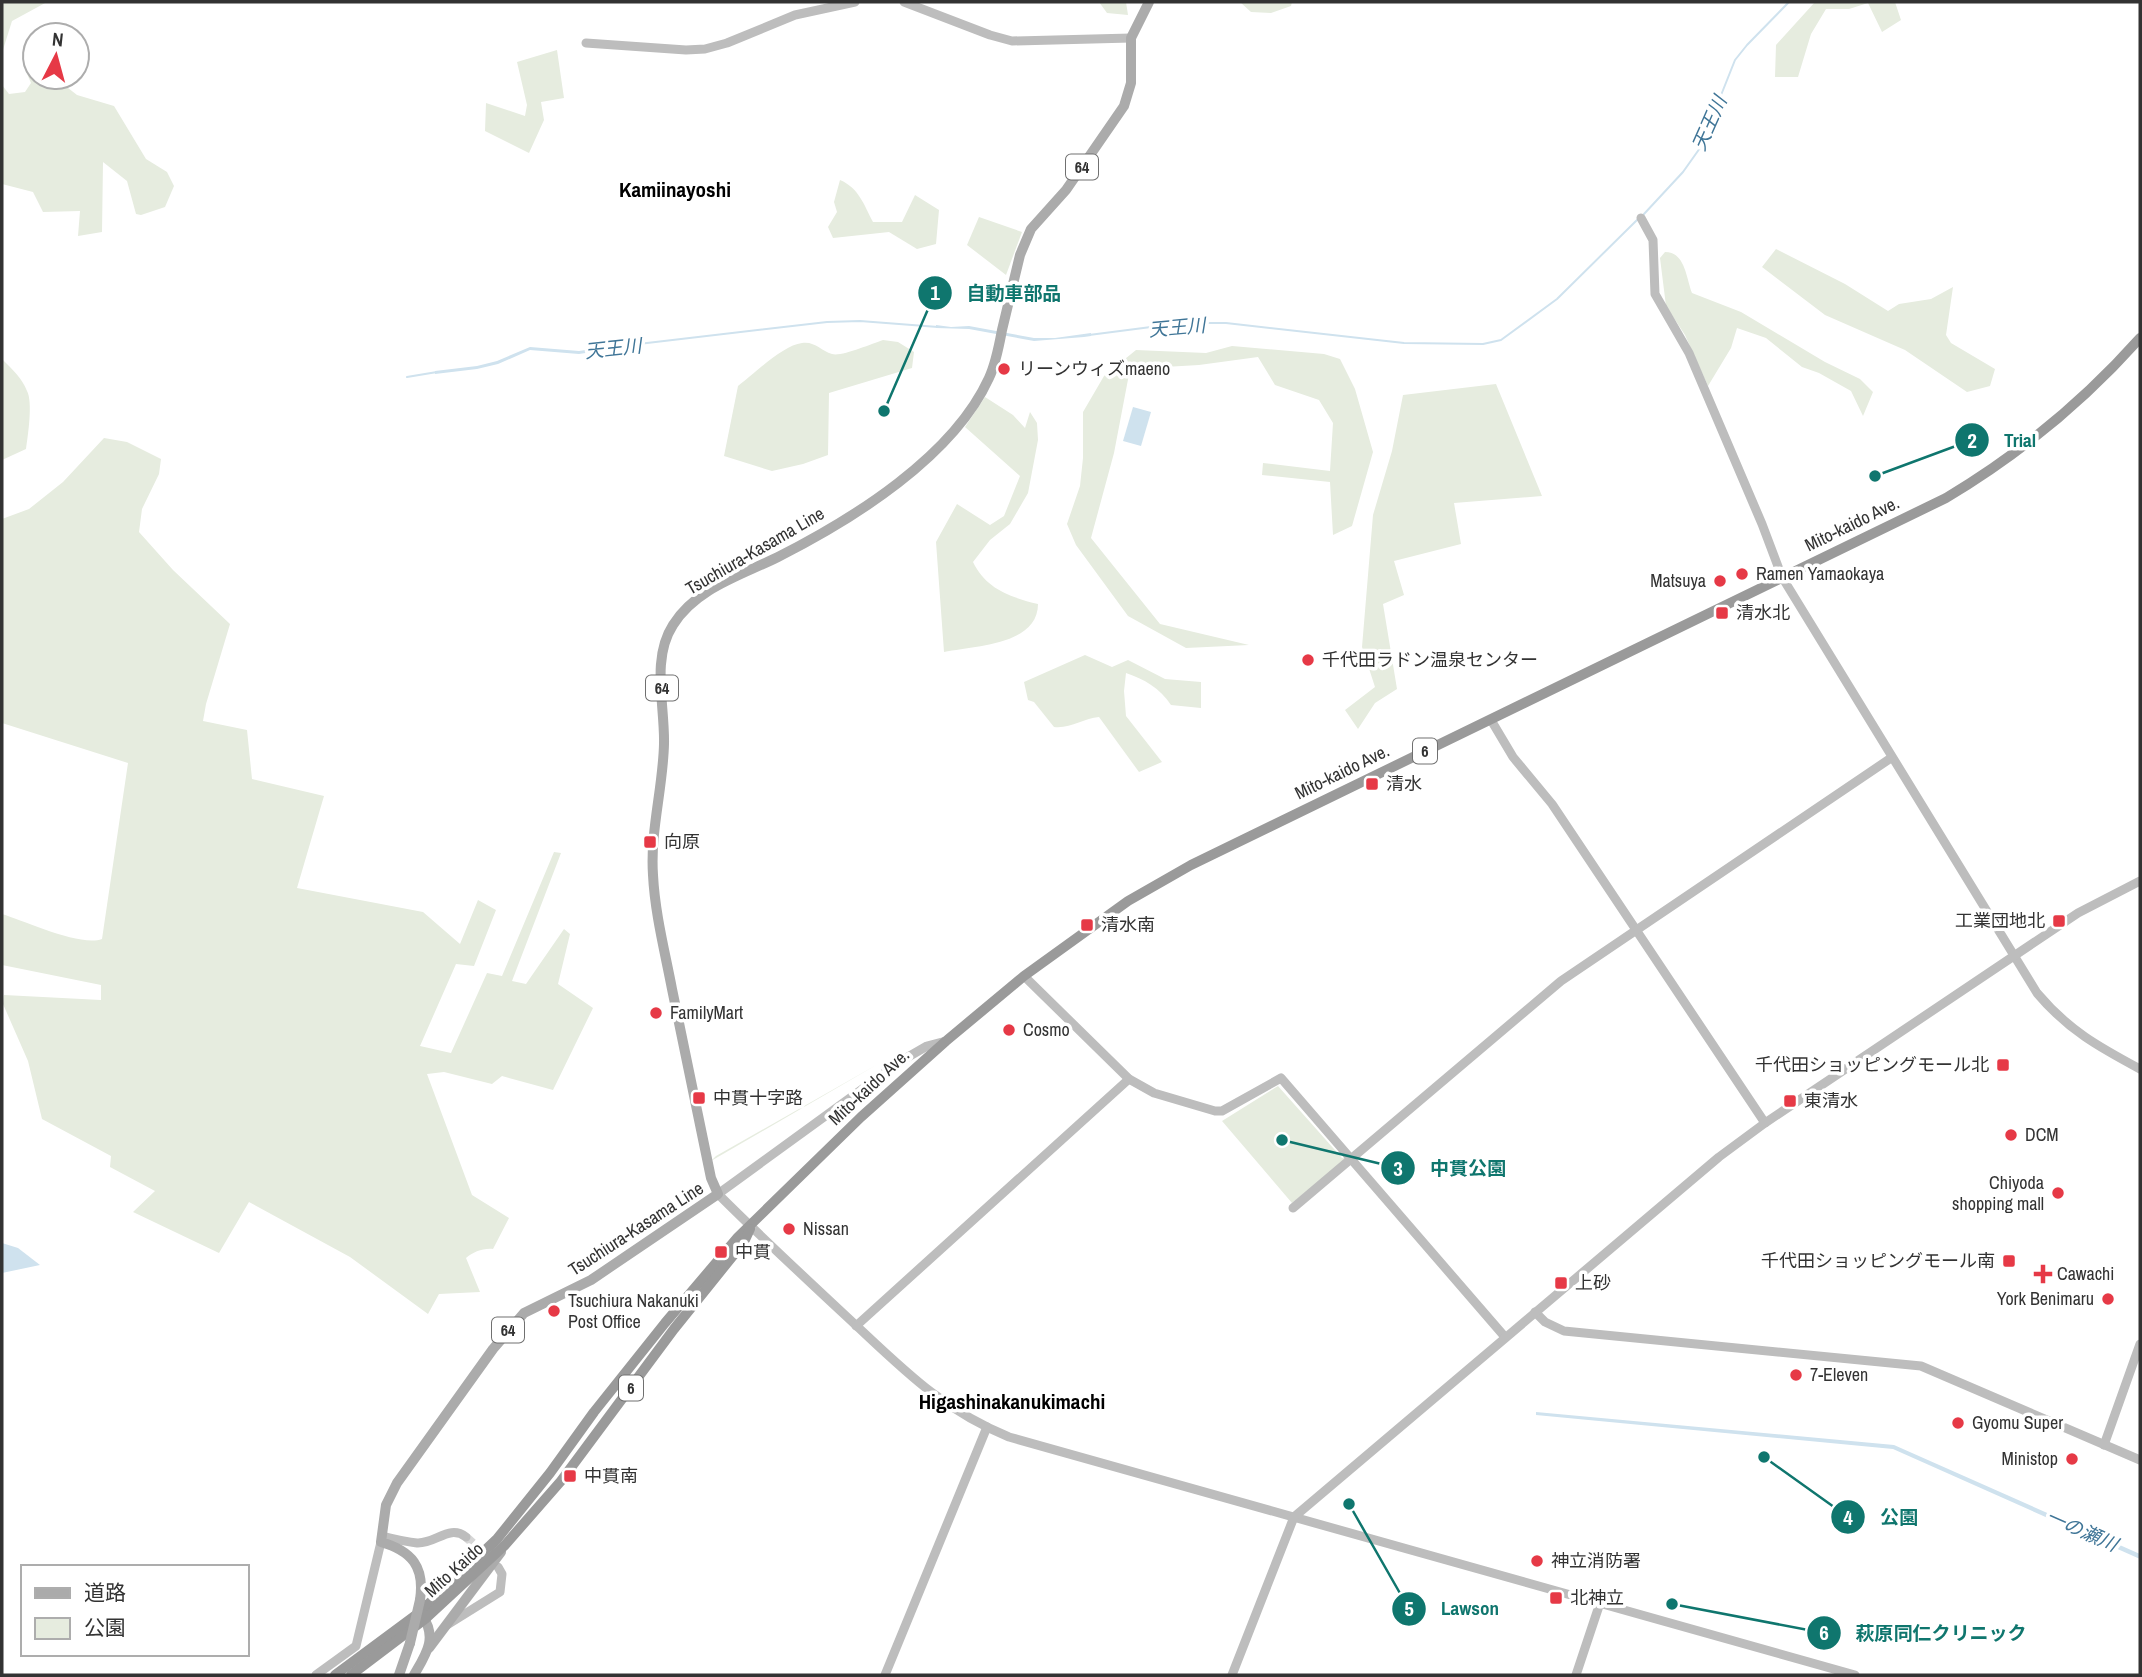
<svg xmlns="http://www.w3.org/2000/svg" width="2142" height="1677" font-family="'Archivo Narrow','Noto Sans JP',sans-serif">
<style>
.green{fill:#e6ecdf}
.water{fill:#cfe2ee}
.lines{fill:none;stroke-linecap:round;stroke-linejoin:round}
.stream{stroke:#cfe2ee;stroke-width:2}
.secondary-tunnel{stroke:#d6d6d6;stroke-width:9;stroke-dasharray:9 4.5;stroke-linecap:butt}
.secondary{stroke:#bdbdbd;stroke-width:9}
.primary{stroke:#ababab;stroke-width:10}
.highway{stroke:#9a9a9a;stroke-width:10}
.primary-bridge{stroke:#ababab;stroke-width:10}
.poi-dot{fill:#e63946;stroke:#fff;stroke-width:2.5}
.labels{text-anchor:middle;stroke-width:7;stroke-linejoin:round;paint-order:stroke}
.shield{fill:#fff;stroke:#707070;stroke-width:2}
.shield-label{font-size:16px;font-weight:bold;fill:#333}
.poi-label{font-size:18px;fill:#333;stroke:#fff;text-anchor:start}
.street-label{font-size:18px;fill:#333;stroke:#fff}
.water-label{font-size:19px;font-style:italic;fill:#3f7597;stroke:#fff}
.quarter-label{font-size:21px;font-weight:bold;fill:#000;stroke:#fff}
.leader{fill:none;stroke:#0f766e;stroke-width:2.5}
.callout-dot{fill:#0f766e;stroke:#fff;stroke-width:2.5}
.mark-label{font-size:21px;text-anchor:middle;font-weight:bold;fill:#fff}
.callout-label{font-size:19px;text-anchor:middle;font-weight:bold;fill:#0f766e;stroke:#fff;stroke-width:7;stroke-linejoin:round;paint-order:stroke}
</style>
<rect width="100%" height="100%" fill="#fff"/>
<g class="green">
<polygon points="2,2 47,2 12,21 2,53"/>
<polygon points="1099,2 1126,2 1128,15 1107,13"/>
<polygon points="1240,2 1292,2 1291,6 1271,13 1251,12"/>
<polygon points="1815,2 1895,2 1901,20 1882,32 1868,3 1849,9 1826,9 1811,34 1798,77 1775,77 1776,45"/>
<polygon points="557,50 564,98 541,102 544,120 529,153 485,131 486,103 525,116 527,105 517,62"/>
<polygon points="35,62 35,77 54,77 77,95 114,106 146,159 167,172 174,186 165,207 141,215 136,214 127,181 103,162 102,232 78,236 80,211 43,212 33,192 2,184 2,85 9,94 25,92 31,83 25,69"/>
<path d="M840,180c19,8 24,25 33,42h29l13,-27 24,15 -3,34 -19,5 -28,-17 -56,6 -5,-11 9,-15 -3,-10z"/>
<polygon points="979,217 1022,232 1006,275 967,245"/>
<polygon points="1776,249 1845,284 1888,311 1899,304 1931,299 1953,287 1946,335 1951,343 1995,369 1990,386 1967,392 1905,350 1825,315 1762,267"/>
<path d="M1665,252c20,0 21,25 27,41l49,19 84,50 35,17 13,13 -10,24 -12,-25 -32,-18 -17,-6 -36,-29 -29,-10 -6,20 -23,38 -23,-51 -19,-29 -6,-48z"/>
<path d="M883,340l15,2 16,10 -2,16 -83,25 -1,62 -25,9 -31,7 -48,-15 14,-70c16,-12 45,-41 64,-43 13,-2 19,8 30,11 9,3 39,-10 51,-14z"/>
<polygon points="1232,346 1324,354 1340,359 1355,389 1373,452 1352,526 1333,535 1330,482 1262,475 1263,463 1330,471 1333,423 1319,400 1275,385 1258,357 1199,365 1130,369 1114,453 1091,538 1160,624 1249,645 1186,648 1128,616 1076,545 1067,524 1080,486 1083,458 1083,412 1104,376 1136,350 1206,353"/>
<path d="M2,359c9,9 20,19 25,32 6,11 1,44 -1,58l-24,11z"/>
<polygon points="1496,384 1542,496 1454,503 1461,544 1394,561 1404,595 1383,604 1397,689 1375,703 1358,729 1345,710 1375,687 1362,647 1373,515 1392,451 1403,395"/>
<path d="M985,397l28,18 12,13 5,-16 7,11 1,17 -10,53 -18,31 -20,16 -17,22c13,27 37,35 65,42 0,41 -63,42 -94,48l-8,-110 21,-38 33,21 14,-9 16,-40 -55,-49z"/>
<path d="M104,438l23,4 34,17 -2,15 -17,35 -3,23 34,38 57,54 -24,80 -3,17 44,9 5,49 72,17 -27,92 126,24 37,32 18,-44 18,10 -22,56 -18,-2 -36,82 31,7 36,-80 15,3 52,-124 7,1 -49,128 14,3 38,-55 6,5 -12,50 35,24 -40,82 -51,-14 -10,8 -48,-12 -17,2 45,121 37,23 -16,31c-10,-1 -20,3 -27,9l14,34 -41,2 -11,20 -78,-57 -101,-55 -30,51 -86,-41 22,-21 -45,-24 1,-11 -69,-37 -14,-58 -25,-57 1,-9 97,5v-15l-99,-20v-51c23,7 78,33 100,25l26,-176 -126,-40v-204l27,-10 34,-27z"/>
<path d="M1085,655l27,12 16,-7 37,19 36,3v26l-30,-3c-11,-17 -27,-26 -45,-32l-2,18 2,25 36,46 -23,10 -40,-55c-15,1 -29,12 -45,10l-20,-25 -6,-2 -4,-18z"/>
<polygon points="878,1064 711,1161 716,1156"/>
<polygon points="1278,1086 1342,1158 1349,1157 1292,1203 1222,1121"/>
</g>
<g class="water">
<polygon points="936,325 951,327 969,326 1034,338 1055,338 1091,333 1091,336 1084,337 1034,341 969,329 936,328"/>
<polygon points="632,343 632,346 579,354 530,350 498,364 477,369 435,374 435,371 477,366 497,361 530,347 579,351"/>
<polygon points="1133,407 1151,412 1141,446 1123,441"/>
<polygon points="2,1243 18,1248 40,1265 2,1273"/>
<polygon points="1536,1412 1894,1445 2140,1554 2140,1559 1893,1449 1536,1415"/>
</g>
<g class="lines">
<g class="stream">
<polyline points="1644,214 1683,172 1700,148 1735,60 1747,45 1789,2"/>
<polyline points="1089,335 1182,323 1226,323 1404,343 1483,344 1501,340 1557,299 1637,220"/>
<polyline points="630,345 827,322 860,321 938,327"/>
<polyline points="407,377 437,372"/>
</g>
<polyline class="secondary-tunnel" points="466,1537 486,1555"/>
<g class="secondary">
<polyline points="904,2 990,35 1012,41 1131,38"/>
<polyline points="586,43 686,50 705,49 727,43 795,15 855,2"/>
<path d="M1641,218l12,22 2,54 34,59 73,171 20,53 255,416c31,37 62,54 103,76"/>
<polyline points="1491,720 1513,757 1552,804 1765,1123"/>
<polyline points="1024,976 1129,1079 1154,1093 1215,1111 1222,1111 1281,1078 1505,1337"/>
<path d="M946,1041l-19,5 -26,15 -183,133c42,42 85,82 128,122 54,50 94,93 163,121l846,238"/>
<polyline points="1293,1208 1561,981 1891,758"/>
<polyline points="1535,1312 1545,1322 1564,1331 1921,1366 2140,1460"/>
<polyline points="856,1326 1129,1079"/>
<polyline points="2104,1445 2140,1344"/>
<path d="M382,1536c12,3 24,6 35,7 19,1 32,-19 49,-6"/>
<polyline points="447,1625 500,1592 502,1574 498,1567"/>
<polyline points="316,1675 356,1646 381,1542"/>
<polyline points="885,1675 987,1427"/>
<polyline points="1232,1675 1294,1517 1719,1157 1765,1123 2078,913 2140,881"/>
<polyline points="1576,1675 1600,1603"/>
</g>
<g class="primary">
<path d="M420,1600c5,-33 -8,-49 -39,-58l5,-37 11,-22 96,-134 31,-36 67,-33 127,-86 -7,-16c-13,-63 -26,-126 -39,-189 -7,-37 -17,-75 -19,-114 -3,-44 10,-87 11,-131 1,-39 -13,-85 9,-119 23,-37 69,-50 105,-68 75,-38 175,-100 211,-179 7,-15 10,-32 13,-48 6,-25 12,-50 18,-75l11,-26 35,-39 58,-84 7,-23v-45l18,-36"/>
<polyline points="429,1648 501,1552"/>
<polyline points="399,1675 410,1643"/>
<path d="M414,1675c12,-21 24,-37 8,-60"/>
</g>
<g class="highway">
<path d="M335,1675l85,-63 77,-73 53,-66 44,-61 71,-89 73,-86 123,-120 85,-76 78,-65 104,-75 63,-36 755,-367c74,-44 137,-96 194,-160"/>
<polyline points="351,1675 425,1619 505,1545 561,1481 674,1329 744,1242 750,1229"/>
</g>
<polyline class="primary-bridge" points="410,1643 420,1600"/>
</g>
<g class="poi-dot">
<circle cx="1004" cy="369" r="7"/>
<circle cx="1742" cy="574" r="7"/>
<circle cx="1720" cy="581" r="7"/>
<rect x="1715" y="606" width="14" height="14" rx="3.5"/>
<circle cx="1308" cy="660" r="7"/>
<rect x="1365" y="777" width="14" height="14" rx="3.5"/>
<rect x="643" y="835" width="14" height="14" rx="3.5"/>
<rect x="2052" y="914" width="14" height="14" rx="3.5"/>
<rect x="1080" y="918" width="14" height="14" rx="3.5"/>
<circle cx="656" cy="1013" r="7"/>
<circle cx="1009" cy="1030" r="7"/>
<rect x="1996" y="1058" width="14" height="14" rx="3.5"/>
<rect x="692" y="1091" width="14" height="14" rx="3.5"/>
<rect x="1783" y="1094" width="14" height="14" rx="3.5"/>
<circle cx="2011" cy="1135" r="7"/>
<circle cx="2058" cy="1193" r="7"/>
<circle cx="789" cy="1229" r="7"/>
<rect x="714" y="1245" width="14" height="14" rx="3.5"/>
<rect x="2002" y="1254" width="14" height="14" rx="3.5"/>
<path d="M2039.5 1263.5h7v7h7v7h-7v7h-7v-7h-7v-7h7z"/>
<rect x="1554" y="1276" width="14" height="14" rx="3.5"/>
<circle cx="2108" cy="1299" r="7"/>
<circle cx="554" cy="1311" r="7"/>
<circle cx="1796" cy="1375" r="7"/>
<circle cx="1958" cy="1423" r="7"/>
<circle cx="2072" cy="1459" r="7"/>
<rect x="563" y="1469" width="14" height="14" rx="3.5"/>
<circle cx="1537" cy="1561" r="7"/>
<rect x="1549" y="1591" width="14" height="14" rx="3.5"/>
</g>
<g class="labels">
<g class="shield">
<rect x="1066" y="154.5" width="32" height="25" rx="5"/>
<rect x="646" y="675.5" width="32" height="25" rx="5"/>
<rect x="1413" y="738.5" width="24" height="25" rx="5"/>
<rect x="492" y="1317.5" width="32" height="25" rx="5"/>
<rect x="619" y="1375.5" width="24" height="25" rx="5"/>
</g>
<g class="shield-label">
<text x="1082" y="173">64</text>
<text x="662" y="694">64</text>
<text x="1425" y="757">6</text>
<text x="508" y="1336">64</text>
<text x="631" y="1394">6</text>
</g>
<g class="poi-label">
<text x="1018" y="375">リーンウィズmaeno</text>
<text x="1756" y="580">Ramen Yamaokaya</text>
<text x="1706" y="587" text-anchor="end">Matsuya</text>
<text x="1736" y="619">清水北</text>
<text x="1322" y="666">千代田ラドン温泉センター</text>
<text x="1386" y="790">清水</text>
<text x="664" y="848">向原</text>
<text x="2045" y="927" text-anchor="end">工業団地北</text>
<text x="1101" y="931">清水南</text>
<text x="670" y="1019">FamilyMart</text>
<text x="1023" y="1036">Cosmo</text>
<text x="1989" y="1071" text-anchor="end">千代田ショッピングモール北</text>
<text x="713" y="1104">中貫十字路</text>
<text x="1804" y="1107">東清水</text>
<text x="2025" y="1141">DCM</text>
<text x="2044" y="1189" text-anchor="end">Chiyoda<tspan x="2044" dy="21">shopping mall</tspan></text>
<text x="803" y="1235">Nissan</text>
<text x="735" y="1258">中貫</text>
<text x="1995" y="1267" text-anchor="end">千代田ショッピングモール南</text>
<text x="2057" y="1280">Cawachi</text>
<text x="1575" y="1289">上砂</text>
<text x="2094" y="1305" text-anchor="end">York Benimaru</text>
<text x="568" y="1307">Tsuchiura Nakanuki<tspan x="568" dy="21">Post Office</tspan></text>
<text x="1810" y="1381">7-Eleven</text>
<text x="1972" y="1429">Gyomu Super</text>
<text x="2058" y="1465" text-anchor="end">Ministop</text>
<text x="584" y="1482">中貫南</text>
<text x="1551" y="1567">神立消防署</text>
<text x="1570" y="1604">北神立</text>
</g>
<g class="street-label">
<text transform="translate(1852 524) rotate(-26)" y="6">Mito-kaido Ave.</text>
<text transform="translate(755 551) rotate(-30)" y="6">Tsuchiura-Kasama Line</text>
<text transform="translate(1342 772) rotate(-26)" y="6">Mito-kaido Ave.</text>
<text transform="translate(869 1087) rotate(-43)" y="6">Mito-kaido Ave.</text>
<text transform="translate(636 1229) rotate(-33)" y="6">Tsuchiura-Kasama Line</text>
<text transform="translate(454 1570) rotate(-42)" y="6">Mito Kaido</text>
</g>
<g class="water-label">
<text transform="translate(1709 123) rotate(-66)" y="7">天王川</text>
<text transform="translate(1177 327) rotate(-5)" y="7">天王川</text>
<text transform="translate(613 348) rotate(-6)" y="7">天王川</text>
<text transform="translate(2082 1530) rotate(24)" y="7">一の瀬川</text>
</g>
<g class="quarter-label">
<text x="675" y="197">Kamiinayoshi</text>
<text x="1012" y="1409">Higashinakanukimachi</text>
</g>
</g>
<path class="leader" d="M884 411L935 293M1875 476L1972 440M1282 1140L1398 1168M1764 1457L1848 1517M1349 1504L1409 1609M1672 1604L1824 1633"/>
<g class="callout-dot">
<circle cx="884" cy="411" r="7"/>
<circle cx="1875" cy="476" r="7"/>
<circle cx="1282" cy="1140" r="7"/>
<circle cx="1764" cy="1457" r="7"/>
<circle cx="1349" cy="1504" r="7"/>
<circle cx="1672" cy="1604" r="7"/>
<circle cx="935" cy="293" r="18"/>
<circle cx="1972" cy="440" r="18"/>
<circle cx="1398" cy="1168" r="18"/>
<circle cx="1848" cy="1517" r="18"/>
<circle cx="1409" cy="1609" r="18"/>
<circle cx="1824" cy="1633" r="18"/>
</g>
<g class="mark-label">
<text x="935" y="300">1</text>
<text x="1972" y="448">2</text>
<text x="1398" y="1176">3</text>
<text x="1848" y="1525">4</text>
<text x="1409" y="1616">5</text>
<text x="1824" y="1640">6</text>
</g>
<g class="callout-label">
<text x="1014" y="300">自動車部品</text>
<text x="2020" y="447">Trial</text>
<text x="1468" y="1175">中貫公園</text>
<text x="1899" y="1524">公園</text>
<text x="1470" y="1615">Lawson</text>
<text x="1941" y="1640">萩原同仁クリニック</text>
</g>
<rect width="2142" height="1677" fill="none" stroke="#333333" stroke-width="7"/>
<rect x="21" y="1565" width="228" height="91" fill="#ffffff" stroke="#adadad" stroke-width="2"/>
<rect x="35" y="1588" width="35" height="10" fill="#ababab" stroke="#adadad" stroke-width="2"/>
<text x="84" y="1600" font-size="21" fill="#333333">道路</text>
<rect x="35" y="1618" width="35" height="21" fill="#e6ecdf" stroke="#adadad" stroke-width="2"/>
<text x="84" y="1635" font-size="21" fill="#333333">公園</text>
<g transform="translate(56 56) rotate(6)"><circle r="33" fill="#ffffff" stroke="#adadad" stroke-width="2"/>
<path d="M0-5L12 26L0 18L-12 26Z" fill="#e63946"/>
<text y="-10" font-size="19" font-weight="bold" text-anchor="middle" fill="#333333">N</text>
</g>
</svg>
